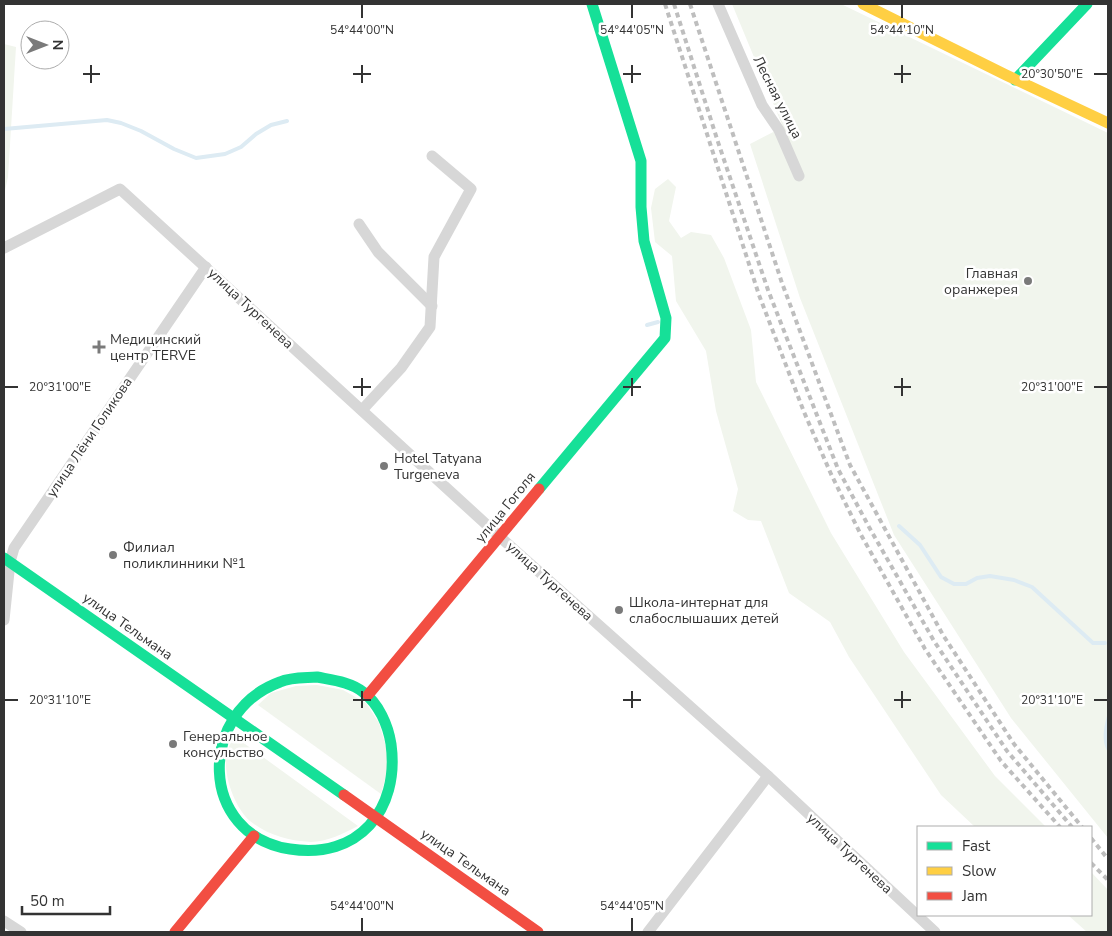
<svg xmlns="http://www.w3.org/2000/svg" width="1112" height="936" font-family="'Nunito Sans',sans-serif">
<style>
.green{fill:#f1f5ed}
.water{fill:#ddebf3}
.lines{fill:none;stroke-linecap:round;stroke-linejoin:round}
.stream{stroke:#ddebf3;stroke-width:4}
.street{stroke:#d7d7d7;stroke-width:11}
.fast{stroke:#16e098;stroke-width:11}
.slow{stroke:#ffcf43;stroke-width:11}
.jam{stroke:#f24e42;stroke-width:11}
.rail{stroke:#bebebe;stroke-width:4;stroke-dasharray:5 4;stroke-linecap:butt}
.ticks{fill:none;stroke:#333;stroke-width:2}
.poi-dot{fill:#7a7a7a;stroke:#fff;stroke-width:2}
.labels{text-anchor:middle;stroke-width:5;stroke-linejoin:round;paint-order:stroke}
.street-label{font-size:14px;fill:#333;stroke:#fff}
.poi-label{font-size:14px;fill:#333;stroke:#fff;text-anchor:start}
.ticks-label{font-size:12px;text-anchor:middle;fill:#333;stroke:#fff;stroke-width:5;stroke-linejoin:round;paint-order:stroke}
</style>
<rect width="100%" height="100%" fill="#fff"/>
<g class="green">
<polygon points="732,4 841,4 1108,133 1108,838 1011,718 894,535 800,298 750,144 783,127"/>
<polygon points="4,44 16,47 8,177 4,195"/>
<polygon points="668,179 676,187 669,221 681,238 691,232 711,235 724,258 751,330 756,382 831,533 904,652 995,776 1046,827 975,827 941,795 849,657 830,622 789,593 761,521 748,520 733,511 738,489 716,411 706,351 676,301 672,256 655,242 651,208 655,189"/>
<polygon points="317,685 343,690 366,703 379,723 390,760 381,794 258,705 271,693 296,686"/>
<path d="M234,736l124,90c-14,7 -31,16 -47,16 -22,-1 -44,-7 -61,-21 -14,-12 -25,-41 -24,-60 0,-9 4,-17 8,-25z"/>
<polygon points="1091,872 1108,890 1108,932 1087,932 1068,915 1091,915"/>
</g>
<path class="water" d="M1108,712v40c-8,-12 -3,-28 0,-40z"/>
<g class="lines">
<g class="stream">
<polyline points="4,129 107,120 121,123 141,131 174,149 196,158 225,154 241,147 256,134 271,125 287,121"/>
<polyline points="647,325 658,322"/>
<polyline points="899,526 920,545 941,577 954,584 966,584 977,578 990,576 1014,580 1032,587 1093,643 1105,643"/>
</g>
<g class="street">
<polyline points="718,4 762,105 779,130 799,176"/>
<polyline points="359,224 378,252 432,306"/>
<polyline points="4,248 120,189 500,537 768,776 935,932"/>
<polyline points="362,410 401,368 430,327 434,257 471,189 432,156"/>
<polyline points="4,620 10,562 14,548 206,267"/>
<polyline points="4,921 21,932"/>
<polyline points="648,932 768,776"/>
</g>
<g class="fast">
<polyline points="1015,80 1087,4"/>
<polyline points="539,489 665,338 666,318 644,241 641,207 641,161 592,4"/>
<polyline points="4,558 344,795"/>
<path d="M317,677c15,3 34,5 46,15 16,12 25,33 28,52 9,66 -33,116 -101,105 -92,-14 -93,-137 -10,-167 11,-5 25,-4 37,-5z"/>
</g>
<polyline class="slow" points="863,4 1006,75 1108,123"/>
<g class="jam">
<polyline points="368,695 539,489"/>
<polyline points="344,795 538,932"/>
<polyline points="175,932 254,836"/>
</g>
<g class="rail">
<polyline points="665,4 759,295 804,412 831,474 860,533 925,649 1001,761 1060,827"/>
<polyline points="674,4 718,142 768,290 838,469 869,527 934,641 1007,751 1072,827"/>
<polyline points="690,4 782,283 850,465 943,635 1014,744 1082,827"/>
<polyline points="1091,838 1108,859"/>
<polyline points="1091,863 1108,880"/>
</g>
</g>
<path class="ticks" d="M362,5v13M632,5v13M902,5v13M91,65v18M362,65v18M632,65v18M902,65v18M83,74h17M353,74h18M623,74h18M894,74h17M1094,74h13M362,378v18M632,378v18M902,378v18M5,387h13M353,387h18M623,387h18M894,387h17M1094,387h13M362,691v17M632,691v17M902,691v17M5,700h13M353,700h18M623,700h18M894,700h17M1094,700h13M362,918v13M632,918v13"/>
<g class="poi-dot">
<circle cx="1028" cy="281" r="5"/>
<path d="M96.5 339.5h5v5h5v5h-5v5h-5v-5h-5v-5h5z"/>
<circle cx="384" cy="466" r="5"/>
<circle cx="113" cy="555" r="5"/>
<circle cx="619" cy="610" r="5"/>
<circle cx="173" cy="744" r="5"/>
</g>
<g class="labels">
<g class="street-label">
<text transform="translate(778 97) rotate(63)" y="5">Лесная улица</text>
<text transform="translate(251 308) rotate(43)" y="5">улица Тургенева</text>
<text transform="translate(89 437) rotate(-56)" y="5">улица Лёни Голикова</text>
<text transform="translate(505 507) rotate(-51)" y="5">улица Гоголя</text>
<text transform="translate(550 581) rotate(42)" y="5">улица Тургенева</text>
<text transform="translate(128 626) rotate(35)" y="5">улица Тельмана</text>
<text transform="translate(850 853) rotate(43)" y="5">улица Тургенева</text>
<text transform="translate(466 862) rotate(35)" y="5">улица Тельмана</text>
</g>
<g class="poi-label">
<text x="1018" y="278" text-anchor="end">Главная<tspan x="1018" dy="16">оранжерея</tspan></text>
<text x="110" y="344">Медицинский<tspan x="110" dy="16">центр TERVE</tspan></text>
<text x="394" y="463">Hotel Tatyana<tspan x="394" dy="16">Turgeneva</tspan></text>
<text x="123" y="552">Филиал<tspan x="123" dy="16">поликлинники №1</tspan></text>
<text x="629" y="607">Школа-интернат для<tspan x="629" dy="16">слабослышаших детей</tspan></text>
<text x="183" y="741">Генеральное<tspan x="183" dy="16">консульство</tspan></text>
</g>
</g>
<g class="ticks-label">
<text x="362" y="34">54°44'00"N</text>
<text x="632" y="34">54°44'05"N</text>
<text x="902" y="34">54°44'10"N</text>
<text x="1052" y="78">20°30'50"E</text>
<text x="1052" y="391">20°31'00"E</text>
<text x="60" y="391">20°31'00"E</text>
<text x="1052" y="704">20°31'10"E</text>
<text x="60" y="704">20°31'10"E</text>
<text x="362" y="910">54°44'00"N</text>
<text x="632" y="910">54°44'05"N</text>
</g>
<rect width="1112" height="936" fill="none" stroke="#333333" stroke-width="10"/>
<rect x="917" y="826" width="175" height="90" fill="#ffffff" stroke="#adadad"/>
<rect x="927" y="842" width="25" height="8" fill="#16e098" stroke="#adadad"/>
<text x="962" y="851" font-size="15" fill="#333333">Fast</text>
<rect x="927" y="867" width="25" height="8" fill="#ffcf43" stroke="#adadad"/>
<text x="962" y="876" font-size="15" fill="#333333">Slow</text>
<rect x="927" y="892" width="25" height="8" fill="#f24e42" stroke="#adadad"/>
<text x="962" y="901" font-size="15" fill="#333333">Jam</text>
<g transform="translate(45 45) rotate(90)"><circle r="24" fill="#ffffff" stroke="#adadad"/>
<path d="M0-4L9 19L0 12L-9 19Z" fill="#7a7a7a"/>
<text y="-8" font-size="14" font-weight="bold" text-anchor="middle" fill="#333333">N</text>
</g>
<path d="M22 906v8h88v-8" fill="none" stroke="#333333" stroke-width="2.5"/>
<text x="30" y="906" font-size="15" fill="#333333" stroke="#ffffff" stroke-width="4" paint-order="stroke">50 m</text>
</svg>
